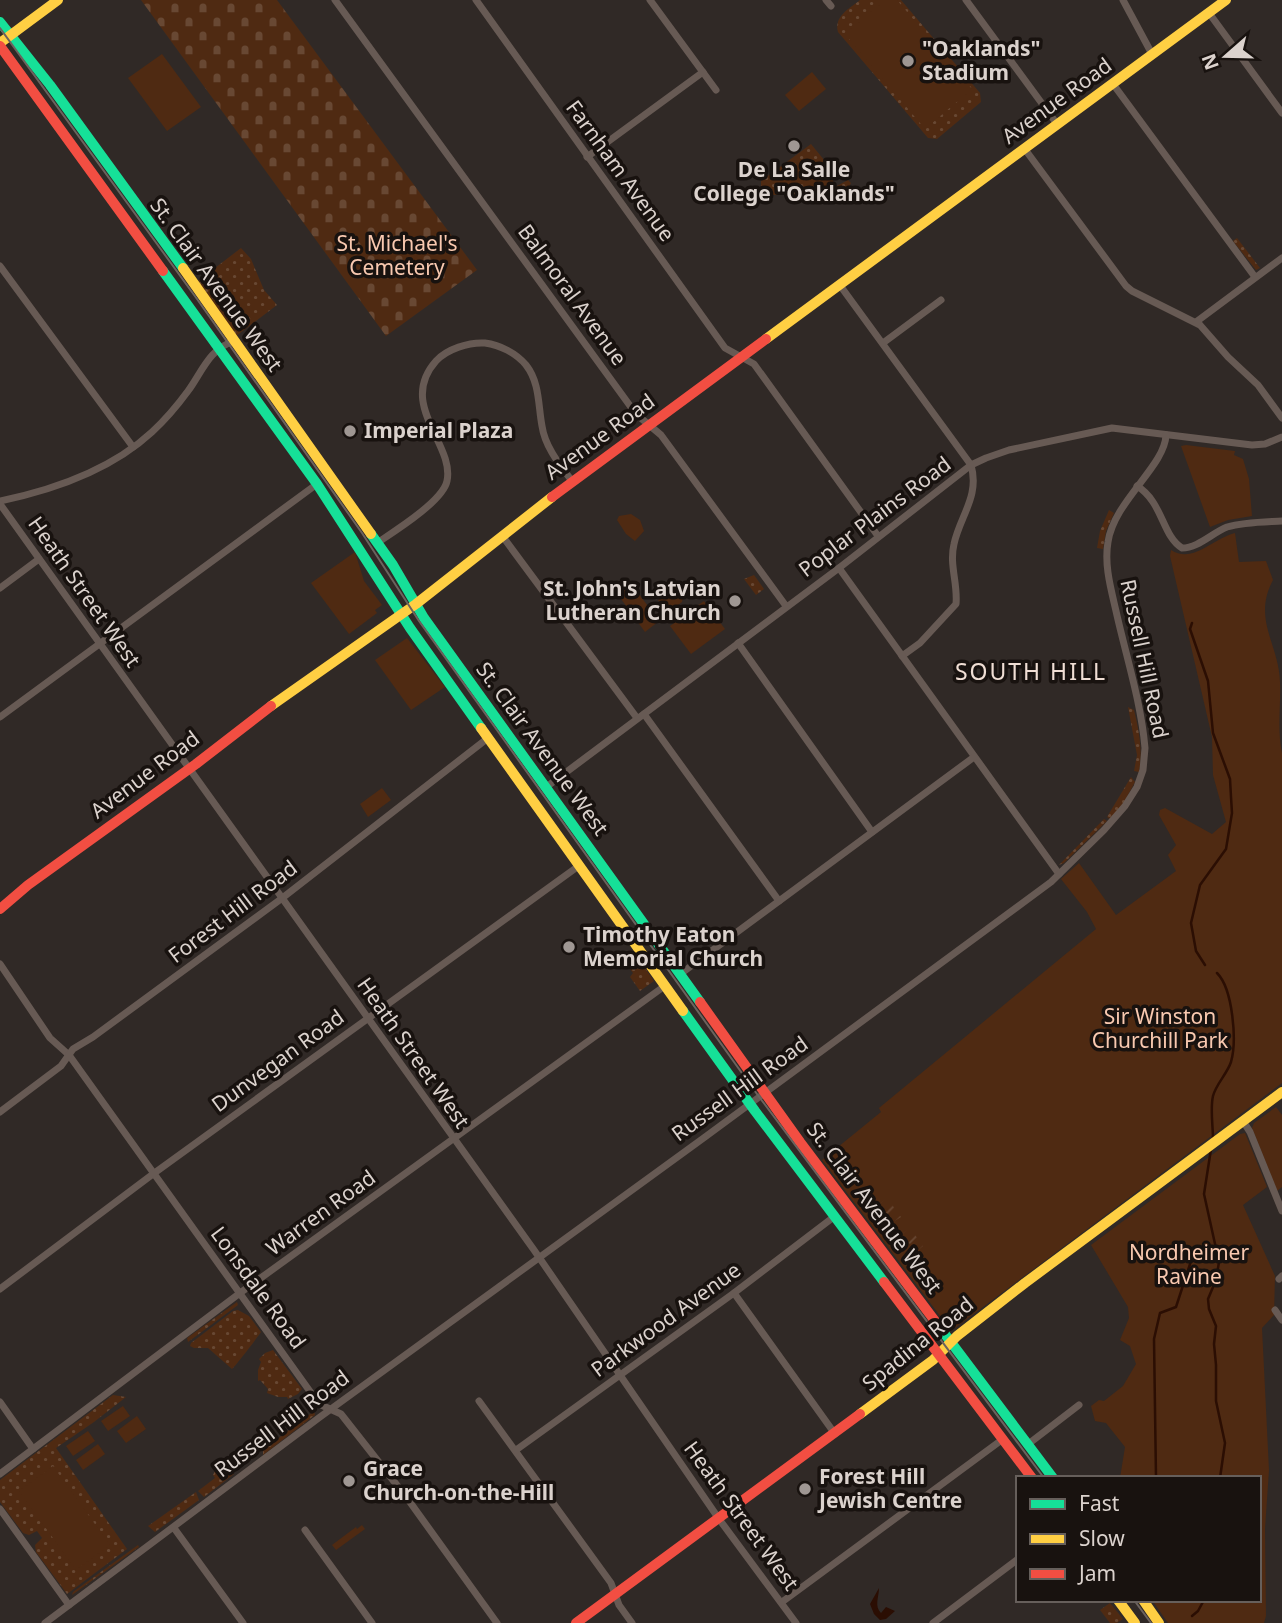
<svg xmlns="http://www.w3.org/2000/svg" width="1282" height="1623" font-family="'Noto Sans',sans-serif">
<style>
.grass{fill:url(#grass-dots)}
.cemetery{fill:url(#cemetery-stones)}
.park{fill:#4f2a12}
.garden{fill:url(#garden-furrows)}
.water{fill:#2b0e03}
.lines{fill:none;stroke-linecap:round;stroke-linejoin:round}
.stream{stroke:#2b0e03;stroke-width:2.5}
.street{stroke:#675a54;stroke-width:7}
.fast{stroke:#16e098;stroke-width:10}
.slow{stroke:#ffcf43;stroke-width:10}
.jam{stroke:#f24e42;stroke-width:10}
.tram{stroke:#6c635e;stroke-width:2}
.poi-dot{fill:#9f9793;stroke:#18120f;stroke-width:2.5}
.labels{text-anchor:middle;stroke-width:7;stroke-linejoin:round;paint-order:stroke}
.poi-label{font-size:21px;font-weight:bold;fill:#dbd2cd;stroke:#18120f;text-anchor:start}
.street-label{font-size:21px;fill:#dbd2cd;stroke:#18120f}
.park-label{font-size:21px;fill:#f9c9b0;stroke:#18120f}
.neighbourhood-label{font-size:23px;letter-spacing:2px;fill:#f0ded4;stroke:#18120f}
</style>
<defs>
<pattern id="grass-dots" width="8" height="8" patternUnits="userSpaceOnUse" patternTransform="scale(1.75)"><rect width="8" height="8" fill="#4f2a12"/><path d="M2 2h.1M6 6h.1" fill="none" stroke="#684833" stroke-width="1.8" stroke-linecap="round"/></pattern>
<pattern id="cemetery-stones" width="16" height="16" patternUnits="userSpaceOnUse" patternTransform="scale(1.75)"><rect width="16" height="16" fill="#4f2a12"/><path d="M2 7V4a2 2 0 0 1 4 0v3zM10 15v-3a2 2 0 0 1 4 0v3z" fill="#684833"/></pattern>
<pattern id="garden-furrows" width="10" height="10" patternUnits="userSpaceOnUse" patternTransform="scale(1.75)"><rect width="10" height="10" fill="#4f2a12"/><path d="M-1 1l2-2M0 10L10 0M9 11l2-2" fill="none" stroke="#684833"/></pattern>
</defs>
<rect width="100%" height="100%" fill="#302926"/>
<g class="grass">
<path d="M860,0h41l79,93 1,9 -44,37 -9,-1 -90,-106c-4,-16 11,-23 22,-32z"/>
<polygon points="811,144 829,166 835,187 848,180 851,183 848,189 829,195 767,195 761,188 761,181"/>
<polygon points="1237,238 1260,268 1256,270 1233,241"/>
<polygon points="241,248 251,259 264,290 277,305 236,336 198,281"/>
<polygon points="1109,510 1114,513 1106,531 1103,549 1097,548 1100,531"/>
<polygon points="754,575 764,589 756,595 744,579"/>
<path d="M1128,707l6,3c5,21 9,40 5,62l-5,-1 3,-16z"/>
<polygon points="1131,777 1135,782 1122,806 1110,819 1107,817"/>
<polygon points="1104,819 1107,821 1064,863 1059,865"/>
<polygon points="645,968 654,981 640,991 630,977 633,973 630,969"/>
<polygon points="237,1302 238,1305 188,1342 187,1338"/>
<path d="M238,1310l11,6 12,16c-1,2 -26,35 -29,37l-24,-21h-14l-4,-2 1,-3 42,-32z"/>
<polygon points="273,1350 302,1389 298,1394 288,1399 287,1397 278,1397 267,1393 268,1389 260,1380 258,1381 258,1370 261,1362 259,1359 265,1353"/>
<polygon points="113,1395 126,1397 94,1422 56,1448 127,1549 67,1594 36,1552 35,1545 42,1538 37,1531 29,1535 23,1533 0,1502 0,1480"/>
<polygon points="314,1411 315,1415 263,1455 263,1450"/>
<polygon points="215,1471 229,1471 234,1474 204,1497 198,1491 215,1478 213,1475"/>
<polygon points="196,1492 199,1500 155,1532 148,1526"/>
<polygon points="138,1545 139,1547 72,1595 73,1592"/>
<polygon points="1110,1603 1123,1619 1117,1623 1110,1623 1100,1610"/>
</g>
<polygon class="cemetery" points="141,0 277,0 477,270 386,336"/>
<g class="park">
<polygon points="885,0 897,0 972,89 925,129 845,34"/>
<polygon points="162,54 201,107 167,131 128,78"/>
<polygon points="812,72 826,89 799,111 785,95"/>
<polygon points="1186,445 1235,451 1234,455 1243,459 1249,479 1252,516 1228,520 1210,527 1181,446"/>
<polygon points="631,514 640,520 644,531 635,541 626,534 617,520 619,516"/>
<path d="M1235,533l4,29 27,-1 7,19c-21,39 6,64 7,102 1,24 -3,47 2,71v330l-327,245 -5,1 -128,-169 59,-48 -2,-4 217,-179 -9,-17 -26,-33 18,-16 37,52 60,-44 -8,-16 8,-10 -17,-30 1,-5 5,-2 47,26 14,-12 -13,-47 -1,-38 -42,-181 1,-6c22,14 41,-11 64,-17z"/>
<polygon points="355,552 364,581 382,605 375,610 377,613 349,634 311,583"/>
<polygon points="630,582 659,621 645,632 616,592"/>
<polygon points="674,589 684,593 682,602 673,609 664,608 658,600"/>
<polygon points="704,601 725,629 691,654 670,626"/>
<polygon points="407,638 445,687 411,710 375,660"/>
<polygon points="382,788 391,800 368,817 360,804"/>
<polygon points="1276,1107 1282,1115 1282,1187 1277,1191 1252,1128 1254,1123"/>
<polygon points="1245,1133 1267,1187 1243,1205 1275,1276 1274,1315 1262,1328 1269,1470 1265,1529 1266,1616 1264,1623 1168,1623 1152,1600 1259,1600 1259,1478 1120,1478 1125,1447 1106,1423 1095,1421 1091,1406 1099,1400 1104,1401 1123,1386 1136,1364 1130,1346 1120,1340 1129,1318 1128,1307 1091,1245 1240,1134"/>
<polygon points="123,1406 130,1416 108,1431 101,1421"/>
<polygon points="137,1416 146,1429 126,1443 117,1431"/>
<polygon points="88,1431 95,1441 73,1456 66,1446"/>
<polygon points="98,1444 105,1454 83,1470 76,1460"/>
<polygon points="53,1466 110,1545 76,1570 19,1491"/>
<polygon points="362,1525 365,1529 336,1550 332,1545 356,1527 357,1529"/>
</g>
<g class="garden">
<polygon points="887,1198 901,1217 893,1222 880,1204"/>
<polygon points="910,1228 923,1246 916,1252 902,1234"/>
</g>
<path class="water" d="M879,1588c0,9 -5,18 2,25l5,-6 9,4 -9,8 -6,1 -6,-6 -4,-10z"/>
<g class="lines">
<g class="stream">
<polyline points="1192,623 1190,629 1208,681 1213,733 1230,779 1231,797 1232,813 1226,849 1200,885 1191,923 1196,951 1205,965"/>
<path d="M1213,1139c0,-13 -3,-30 0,-43 3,-12 14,-22 18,-34 6,-21 2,-73 -14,-89"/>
<polyline points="1211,1149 1204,1194 1219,1262 1216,1280 1208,1299 1209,1309 1216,1326 1214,1344 1216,1365 1216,1401 1225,1443 1220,1478"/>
<polyline points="1156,1478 1154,1339 1160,1313 1176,1307 1192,1258 1215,1250"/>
<polyline points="1192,1616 1198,1611 1204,1600"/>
</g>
<g class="street">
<polyline points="335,0 636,414 661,435 786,606"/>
<polyline points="476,0 725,348 754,364 878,536"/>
<polyline points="650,0 716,90"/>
<polyline points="826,0 831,6"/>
<polyline points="966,0 1057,124"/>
<polyline points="1123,0 1152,54"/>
<polyline points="1209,13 1282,113"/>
<polyline points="1113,84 1255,277"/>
<polyline points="1024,148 1126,286 1132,291 1200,325 1228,357 1258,385 1282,418"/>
<polyline points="587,157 703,72"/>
<polyline points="0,266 133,447"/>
<path d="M839,284l132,181c9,31 -11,51 -17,79 -5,21 4,39 2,60l-36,39 -18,13"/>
<polyline points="1196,322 1282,258"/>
<polyline points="883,343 941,300"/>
<path d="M1137,486c26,16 25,50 45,62 16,0 30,-15 45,-21 17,-5 37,-5 55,-6"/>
<path d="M0,501c53,-11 111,-31 152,-69 13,-12 25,-26 36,-41 14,-19 21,-42 46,-50"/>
<polyline points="0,504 534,1250 719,1519 796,1623"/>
<polyline points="503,537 637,718"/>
<path d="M377,543c18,-12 66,-42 70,-62 8,-37 -50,-76 -11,-120 11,-12 33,-19 49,-18 15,2 31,10 41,22 14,18 12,40 16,61 3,21 18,39 30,55"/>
<polyline points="839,568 1059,874"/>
<polyline points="0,588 39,559"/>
<polyline points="738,643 872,832"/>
<polyline points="644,714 779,901"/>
<polyline points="0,717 317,484"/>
<polyline points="545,788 839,568 971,465 986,458 1009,450 1112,428 1252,445 1265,444 1282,437"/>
<polyline points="0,964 50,1038 69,1055 319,1404 341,1414 407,1498 497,1623"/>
<polyline points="679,975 974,757"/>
<polyline points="0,1112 61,1066 73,1049 93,1037 281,899 488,738"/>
<polyline points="1243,1121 1250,1132 1282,1211"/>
<polyline points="1279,1279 1282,1276"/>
<polyline points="0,1289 153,1174 580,865"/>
<polyline points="734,1293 835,1434"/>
<polyline points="1275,1310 1282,1320"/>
<polyline points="479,1401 611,1583 619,1605 632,1623"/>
<polyline points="0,1402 33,1449"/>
<polyline points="1027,1445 1079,1405"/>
<polyline points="516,1450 734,1293 835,1216"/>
<polyline points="0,1474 240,1293 666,985"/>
<polyline points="0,1509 69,1605"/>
<polyline points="174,1528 243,1623"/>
<polyline points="305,1530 372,1623"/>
<polyline points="782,1602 1003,1439"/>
<path d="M45,1623l275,-206 385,-280 346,-255 53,-52 21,-24 12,-19 6,-17 2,-22c-4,-46 -19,-92 -29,-137 -5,-22 -12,-46 -8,-69 6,-41 57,-76 58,-107"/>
<polyline points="933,1623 1018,1559"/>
</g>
<g class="fast">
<polyline points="0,22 50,85 183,268"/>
<polyline points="163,271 317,484 410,628 481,728"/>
<polyline points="371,534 393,565 424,618 700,1002"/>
<polyline points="683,1011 755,1111 884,1282"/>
<polyline points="941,1329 1053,1478"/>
</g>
<g class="slow">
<polyline points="0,43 58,0"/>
<polyline points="183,268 371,534"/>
<polyline points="766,339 1226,0"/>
<polyline points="271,706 416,604 552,497"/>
<polyline points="481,728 683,1011"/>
<polyline points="860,1414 933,1360 957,1336 1025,1283 1282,1092"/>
<polyline points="1118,1600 1135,1623"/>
<polyline points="1143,1600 1159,1623"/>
</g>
<g class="jam">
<polyline points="0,46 163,271"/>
<polyline points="552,497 766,339"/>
<polyline points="0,909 28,885 196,764 271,706"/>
<polyline points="700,1002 800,1142 941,1329"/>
<polyline points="884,1282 1032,1478"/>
<polyline points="576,1623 860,1414"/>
</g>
<g class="tram">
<polyline points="0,28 197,299 362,533 419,621 754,1090 1044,1478"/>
<polyline points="1134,1600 1151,1623"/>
</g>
</g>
<g class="poi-dot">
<circle cx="908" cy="61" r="7"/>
<circle cx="794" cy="146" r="7"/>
<circle cx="350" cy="431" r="7"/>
<circle cx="735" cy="601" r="7"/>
<circle cx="569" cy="947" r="7"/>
<circle cx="349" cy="1481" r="7"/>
<circle cx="805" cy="1489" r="7"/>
</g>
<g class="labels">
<g class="poi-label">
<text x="922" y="56">"Oaklands"<tspan x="922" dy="24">Stadium</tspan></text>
<text x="794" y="177" text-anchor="middle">De La Salle<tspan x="794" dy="24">College "Oaklands"</tspan></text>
<text x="364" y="438">Imperial Plaza</text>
<text x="721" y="596" text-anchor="end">St. John's Latvian<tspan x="721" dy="24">Lutheran Church</tspan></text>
<text x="583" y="942">Timothy Eaton<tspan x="583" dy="24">Memorial Church</tspan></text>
<text x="363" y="1476">Grace<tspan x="363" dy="24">Church-on-the-Hill</tspan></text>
<text x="819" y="1484">Forest Hill<tspan x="819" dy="24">Jewish Centre</tspan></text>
</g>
<g class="street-label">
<text transform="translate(1057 101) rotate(-36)" y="7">Avenue Road</text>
<text transform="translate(620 171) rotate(54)" y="7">Farnham Avenue</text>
<text transform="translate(216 285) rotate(54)" y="7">St. Clair Avenue West</text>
<text transform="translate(572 295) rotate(54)" y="7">Balmoral Avenue</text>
<text transform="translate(600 437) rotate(-36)" y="7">Avenue Road</text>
<text transform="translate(875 517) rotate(-37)" y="7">Poplar Plains Road</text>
<text transform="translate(84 592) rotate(55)" y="7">Heath Street West</text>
<text transform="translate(1144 659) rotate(78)" y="7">Russell Hill Road</text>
<text transform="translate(542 749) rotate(54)" y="7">St. Clair Avenue West</text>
<text transform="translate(145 775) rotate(-37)" y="7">Avenue Road</text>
<text transform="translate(233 912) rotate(-37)" y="7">Forest Hill Road</text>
<text transform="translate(413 1053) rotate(55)" y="7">Heath Street West</text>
<text transform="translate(278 1061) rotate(-36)" y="7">Dunvegan Road</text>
<text transform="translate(740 1089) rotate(-36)" y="7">Russell Hill Road</text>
<text transform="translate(874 1208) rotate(53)" y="7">St. Clair Avenue West</text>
<text transform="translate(321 1213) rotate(-36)" y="7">Warren Road</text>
<text transform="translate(258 1288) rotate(54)" y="7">Lonsdale Road</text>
<text transform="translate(666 1320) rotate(-36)" y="7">Parkwood Avenue</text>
<text transform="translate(918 1344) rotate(-39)" y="7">Spadina Road</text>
<text transform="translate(282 1424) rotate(-37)" y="7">Russell Hill Road</text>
<text transform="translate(741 1516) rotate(54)" y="7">Heath Street West</text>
</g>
<g class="park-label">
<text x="397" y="251">St. Michael's<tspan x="397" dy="24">Cemetery</tspan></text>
<text x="1160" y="1024">Sir Winston<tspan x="1160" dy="24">Churchill Park</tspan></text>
<text x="1189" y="1260">Nordheimer<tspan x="1189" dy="24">Ravine</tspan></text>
</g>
<g class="neighbourhood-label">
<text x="1031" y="680">SOUTH HILL</text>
</g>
</g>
<rect x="1016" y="1476" width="245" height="126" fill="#18120f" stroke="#665f5b" stroke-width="2"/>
<rect x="1030" y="1499" width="35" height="10" fill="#16e098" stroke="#665f5b" stroke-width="2"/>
<text x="1079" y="1511" font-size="21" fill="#dbd2cd">Fast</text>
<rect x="1030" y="1534" width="35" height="10" fill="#ffcf43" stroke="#665f5b" stroke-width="2"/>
<text x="1079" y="1546" font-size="21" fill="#dbd2cd">Slow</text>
<rect x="1030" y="1569" width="35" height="10" fill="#f24e42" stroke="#665f5b" stroke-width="2"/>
<text x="1079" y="1581" font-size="21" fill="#dbd2cd">Jam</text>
<g transform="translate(1226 56) rotate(250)" stroke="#18120f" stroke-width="5" paint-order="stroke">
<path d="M0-5L12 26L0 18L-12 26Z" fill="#dbd2cd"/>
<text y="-10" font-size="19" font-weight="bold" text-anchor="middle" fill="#dbd2cd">N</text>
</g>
</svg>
